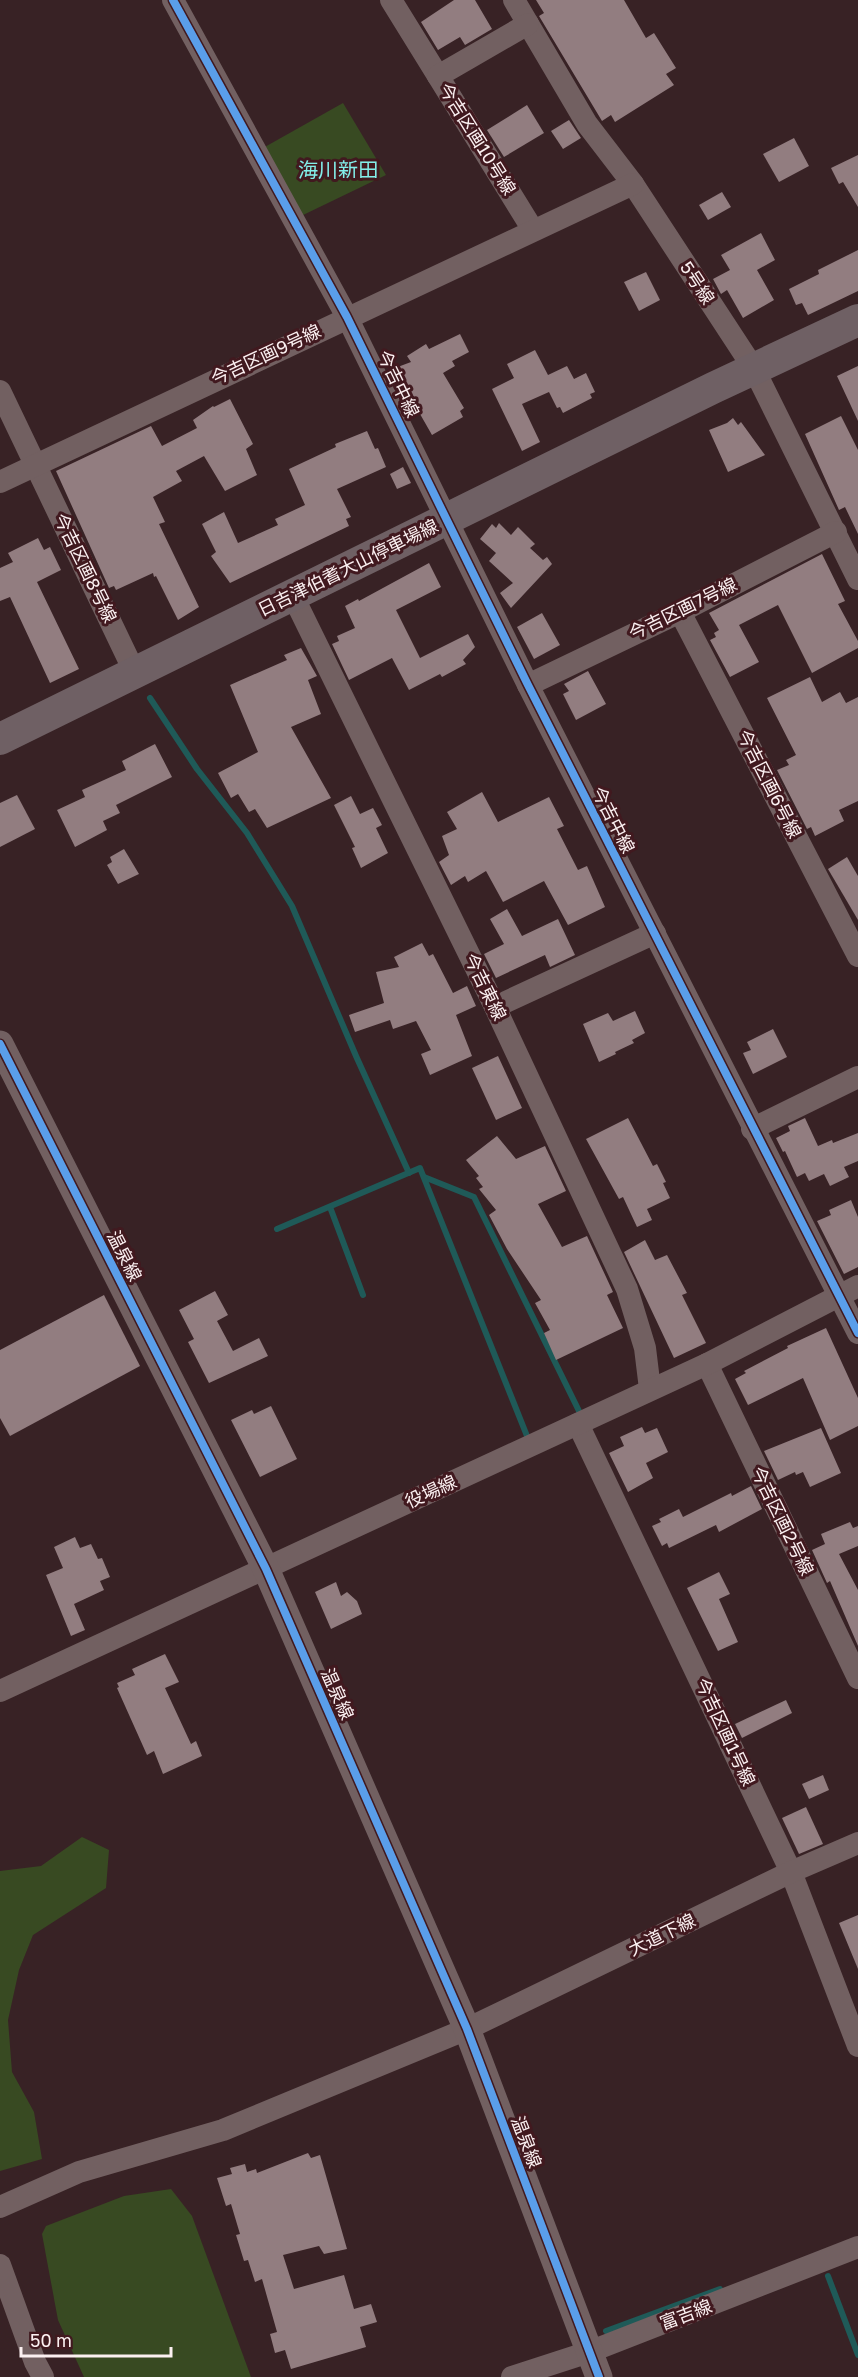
<svg xmlns="http://www.w3.org/2000/svg" width="858" height="2377" font-family="'Golos Text','Noto Sans JP',sans-serif">
<style>
.green{fill:#384a22}
.lines{fill:none;stroke-linecap:round;stroke-linejoin:round}
.stream{stroke:#1f5a58;stroke-width:6}
.building{fill:#927d80}
.minor{stroke:#726061;stroke-width:22}
.tertiary{stroke:#726061;stroke-width:27}
.secondary{stroke:#6f6064;stroke-width:32}
.cycleway-casing{stroke:#41191f;stroke-width:11}
.cycleway{stroke:#5a9eea;stroke-width:8}
.labels{text-anchor:middle;stroke-width:6;stroke-linejoin:round;paint-order:stroke}
.street-label{font-size:18px;fill:#fbf0f1;stroke:#41191f}
.neighbourhood-label{font-size:20px;fill:#83eeea;stroke:#41191f}
</style>
<rect width="100%" height="100%" fill="#382225"/>
<g class="green">
<polygon points="343,103 386,175 301,216 263,148"/>
<polygon points="82,1837 109,1850 106,1888 33,1935 19,1970 8,2020 12,2072 34,2112 42,2159 0,2171 0,1871 41,1866"/>
<polygon points="171,2189 192,2216 251,2377 84,2377 58,2320 42,2234 46,2226 124,2196"/>
</g>
<g class="lines">
<g class="stream">
<polyline points="150,698 197,769 247,833 292,906 356,1056 409,1173"/>
<polyline points="424,1177 474,1197 579,1411"/>
<polyline points="330,1207 363,1295"/>
<polyline points="277,1229 420,1168 527,1436"/>
<polyline points="828,2276 858,2355"/>
<polyline points="606,2331 720,2289"/>
</g>
</g>
<g class="building">
<polygon points="454,0 475,0 492,29 465,45 460,37 438,50 421,22"/>
<polygon points="536,0 624,0 646,38 654,33 676,68 666,74 674,85 615,122 611,115 602,121 539,16 544,13"/>
<polygon points="527,105 544,133 504,157 487,130"/>
<polygon points="569,120 581,138 563,149 551,131"/>
<polygon points="794,138 809,166 779,182 763,154"/>
<polygon points="858,155 858,207 843,182 839,184 831,168"/>
<polygon points="722,192 731,207 708,220 699,205"/>
<polygon points="761,233 775,260 757,270 774,300 743,318 727,290 721,294 713,279 730,270 721,255"/>
<polygon points="858,250 858,291 808,315 802,303 796,305 789,289 819,274 818,270"/>
<polygon points="646,272 660,300 639,311 624,282"/>
<polygon points="460,334 469,352 452,361 455,366 443,373 464,408 460,411 463,417 432,435 404,386 401,387 395,368 411,362 407,356 426,344 429,349"/>
<polygon points="535,350 548,375 567,366 574,379 586,373 595,392 590,394 592,398 563,413 560,407 557,408 549,392 522,404 540,442 522,451 492,389 514,378 507,364"/>
<polygon points="858,366 858,421 837,376"/>
<polygon points="230,399 253,444 246,449 257,475 225,491 204,456 176,471 182,481 153,497 165,522 159,524 199,607 178,620 156,576 154,577 153,573 116,590 114,586 109,588 56,471 151,426 162,446 197,428 193,420 213,406 214,407"/>
<polygon points="841,416 858,450 858,534 845,507 839,510 805,434"/>
<polygon points="733,418 738,425 741,422 765,455 728,472 709,430 727,423"/>
<polygon points="367,431 375,449 378,448 386,467 337,489 351,517 346,519 349,526 230,583 211,556 216,552 202,524 224,512 238,543 278,525 275,519 305,505 289,469 336,447 335,444"/>
<polygon points="403,467 411,483 397,489 390,474"/>
<polygon points="499,523 511,535 518,527 535,544 530,548 543,560 547,557 552,564 511,608 500,593 513,583 489,561 496,553 480,539 492,524 496,528"/>
<polygon points="38,538 44,550 50,547 61,570 37,582 79,669 50,683 10,597 0,601 0,568 13,562 8,553"/>
<polygon points="822,554 845,601 838,604 858,641 858,648 812,673 778,605 739,625 759,662 730,677 710,640 716,637 714,633 719,630 709,613"/>
<polygon points="429,563 441,587 396,610 420,658 468,634 475,647 463,660 466,664 442,677 440,674 409,690 392,658 349,680 332,644 339,641 337,636 355,628 345,606 358,599 359,601"/>
<polygon points="542,613 560,645 534,659 517,627"/>
<polygon points="301,648 317,676 308,680 321,714 291,727 331,798 267,828 255,809 249,812 238,794 231,798 218,773 258,752 230,685 287,660 284,655"/>
<polygon points="588,671 606,704 576,720 563,694 569,691 564,684"/>
<polygon points="810,677 822,702 840,692 846,703 858,697 858,801 839,810 844,821 815,836 811,827 807,829 777,770 789,765 786,760 796,755 767,698"/>
<polygon points="155,744 172,777 116,805 120,813 103,821 107,830 75,847 57,810 85,797 82,790 126,770 122,761"/>
<polygon points="482,792 498,822 549,797 564,826 557,829 578,870 587,866 605,907 568,925 544,881 503,902 486,871 468,882 465,876 451,885 439,862 449,855 442,836 457,829 447,812"/>
<polygon points="17,795 35,829 0,847 0,803"/>
<polygon points="351,796 360,814 373,808 382,825 376,828 388,853 361,868 352,848 355,847 334,805"/>
<polygon points="124,849 139,874 118,884 107,865 112,862 110,857"/>
<polygon points="847,857 858,876 858,920 828,869"/>
<polygon points="507,909 522,936 558,919 575,955 550,967 545,955 496,978 484,954 504,944 490,919"/>
<polygon points="422,943 429,956 433,954 453,993 467,986 476,1006 456,1015 472,1056 430,1075 421,1054 431,1050 416,1021 393,1029 390,1020 355,1032 349,1015 384,1003 376,972 399,967 394,957"/>
<polygon points="635,1011 645,1033 632,1040 634,1043 615,1052 616,1054 599,1062 583,1024 608,1013 613,1021"/>
<polygon points="773,1029 787,1057 753,1074 743,1053 751,1050 747,1042"/>
<polygon points="498,1056 522,1108 496,1120 472,1068"/>
<polygon points="628,1118 653,1166 657,1164 666,1182 663,1183 670,1198 647,1209 652,1220 637,1227 623,1197 619,1199 586,1139"/>
<polygon points="805,1118 818,1146 832,1140 833,1143 858,1133 858,1161 844,1167 849,1177 830,1186 824,1174 809,1181 805,1173 797,1177 785,1151 783,1152 776,1138 790,1131 788,1126"/>
<polygon points="497,1136 516,1159 545,1146 566,1191 538,1204 562,1247 587,1236 613,1292 607,1295 623,1328 556,1360 544,1333 550,1330 535,1303 541,1300 507,1249 489,1215 496,1210 479,1189 483,1187 476,1178 479,1176 466,1160"/>
<polygon points="851,1200 858,1217 858,1267 844,1274 817,1221 831,1215 829,1210"/>
<polygon points="645,1240 655,1260 667,1255 687,1293 682,1295 706,1343 674,1358 624,1252"/>
<polygon points="215,1291 228,1315 217,1321 233,1351 259,1338 268,1356 209,1383 188,1342 194,1339 179,1310"/>
<polygon points="104,1295 140,1366 10,1436 0,1418 0,1350"/>
<polygon points="826,1328 858,1398 858,1426 830,1440 803,1378 748,1405 735,1379 746,1373 744,1371 788,1348 787,1346"/>
<polygon points="271,1406 297,1459 260,1477 231,1420 252,1410 254,1414"/>
<polygon points="642,1427 645,1433 657,1428 668,1452 646,1463 653,1478 628,1492 609,1453 624,1446 620,1437"/>
<polygon points="821,1428 841,1473 810,1487 803,1472 796,1475 795,1472 778,1480 764,1451"/>
<polygon points="751,1486 762,1509 719,1532 716,1525 669,1548 667,1543 662,1546 652,1526 661,1522 659,1519 679,1509 683,1517 731,1493 732,1496"/>
<polygon points="850,1522 853,1528 858,1526 858,1546 839,1554 858,1590 858,1646 830,1581 827,1583 812,1550 825,1544 821,1534"/>
<polygon points="75,1537 80,1548 91,1544 98,1559 102,1558 110,1577 100,1581 104,1590 74,1604 85,1630 71,1636 46,1575 63,1568 54,1547"/>
<polygon points="719,1572 730,1594 719,1599 738,1642 718,1651 687,1588"/>
<polygon points="336,1582 341,1596 347,1592 357,1601 362,1614 331,1629 315,1592"/>
<polygon points="165,1654 179,1682 165,1688 191,1744 196,1741 202,1756 163,1774 154,1751 147,1755 117,1688 119,1687 117,1683 135,1675 132,1669"/>
<polygon points="786,1700 792,1713 742,1738 735,1724"/>
<polygon points="823,1775 829,1790 809,1799 802,1784"/>
<polygon points="806,1807 823,1844 799,1854 782,1818"/>
<polygon points="858,1915 858,1969 839,1923"/>
<polygon points="308,2153 311,2158 320,2155 347,2249 324,2254 319,2246 283,2255 294,2289 344,2275 354,2309 371,2304 377,2322 360,2327 366,2347 291,2369 285,2350 275,2353 270,2334 277,2332 262,2279 255,2282 248,2260 244,2261 236,2235 240,2234 231,2204 226,2206 217,2178 232,2174 230,2168 245,2164 247,2172 256,2169 257,2173"/>
</g>
<g class="lines">
<g class="minor">
<polyline points="173,0 347,317 528,685 858,1333"/>
<polyline points="391,0 438,76"/>
<polyline points="514,0 587,124 633,184 754,369 858,579"/>
<polyline points="528,24 438,76 533,230"/>
<polyline points="0,391 134,671"/>
<polyline points="0,482 633,184"/>
<polyline points="292,594 495,1007 627,1289 645,1348 650,1389"/>
<polyline points="680,612 858,956"/>
<polyline points="528,685 680,612 836,532"/>
<polyline points="495,1007 655,933"/>
<polyline points="752,1129 858,1077"/>
<polyline points="707,1364 858,1678"/>
<polyline points="578,1424 791,1872 858,2046"/>
<polyline points="0,1691 707,1364 858,1286"/>
<polyline points="0,2207 79,2172 223,2130 467,2029 791,1872 858,1843"/>
<polyline points="0,2265 35,2362 43,2377"/>
<polyline points="512,2377 589,2352 858,2247"/>
</g>
<polyline class="tertiary" points="0,1044 266,1569 467,2029 599,2377"/>
<polyline class="secondary" points="0,739 713,388 858,320"/>
<g class="cycleway-casing">
<g id="cycleway">
<polyline points="173,0 347,317 528,685 858,1333"/>
<polyline points="0,1044 266,1569 467,2029 599,2377"/>
</g>
</g>
<use href="#cycleway" class="cycleway"/>
</g>
<g class="labels">
<g class="street-label">
<text transform="translate(477 139) rotate(58)" y="6">今吉区画10号線</text>
<text transform="translate(697 283) rotate(57)" y="6">5号線</text>
<text transform="translate(266 355) rotate(-25)" y="6">今吉区画9号線</text>
<text transform="translate(398 384) rotate(64)" y="6">今吉中線</text>
<text transform="translate(85 568) rotate(64)" y="6">今吉区画8号線</text>
<text transform="translate(348 568) rotate(-26)" y="6">日吉津伯耆大山停車場線</text>
<text transform="translate(683 609) rotate(-26)" y="6">今吉区画7号線</text>
<text transform="translate(769 784) rotate(63)" y="6">今吉区画6号線</text>
<text transform="translate(613 820) rotate(63)" y="6">今吉中線</text>
<text transform="translate(485 987) rotate(64)" y="6">今吉東線</text>
<text transform="translate(124 1256) rotate(63)" y="6">温泉線</text>
<text transform="translate(431 1492) rotate(-25)" y="6">役場線</text>
<text transform="translate(782 1521) rotate(64)" y="6">今吉区画2号線</text>
<text transform="translate(337 1694) rotate(66)" y="6">温泉線</text>
<text transform="translate(725 1732) rotate(65)" y="6">今吉区画1号線</text>
<text transform="translate(662 1935) rotate(-26)" y="6">大道下線</text>
<text transform="translate(526 2142) rotate(69)" y="6">温泉線</text>
<text transform="translate(686 2315) rotate(-21)" y="6">富吉線</text>
</g>
<g class="neighbourhood-label">
<text x="338" y="177">海川新田</text>
</g>
</g>
<path d="M21 2347v9h150v-9" fill="none" stroke="#fbf0f1" stroke-width="3"/>
<text x="30" y="2347" font-size="18" fill="#fbf0f1" stroke="#41191f" stroke-width="4.5" paint-order="stroke">50 m</text>
</svg>
